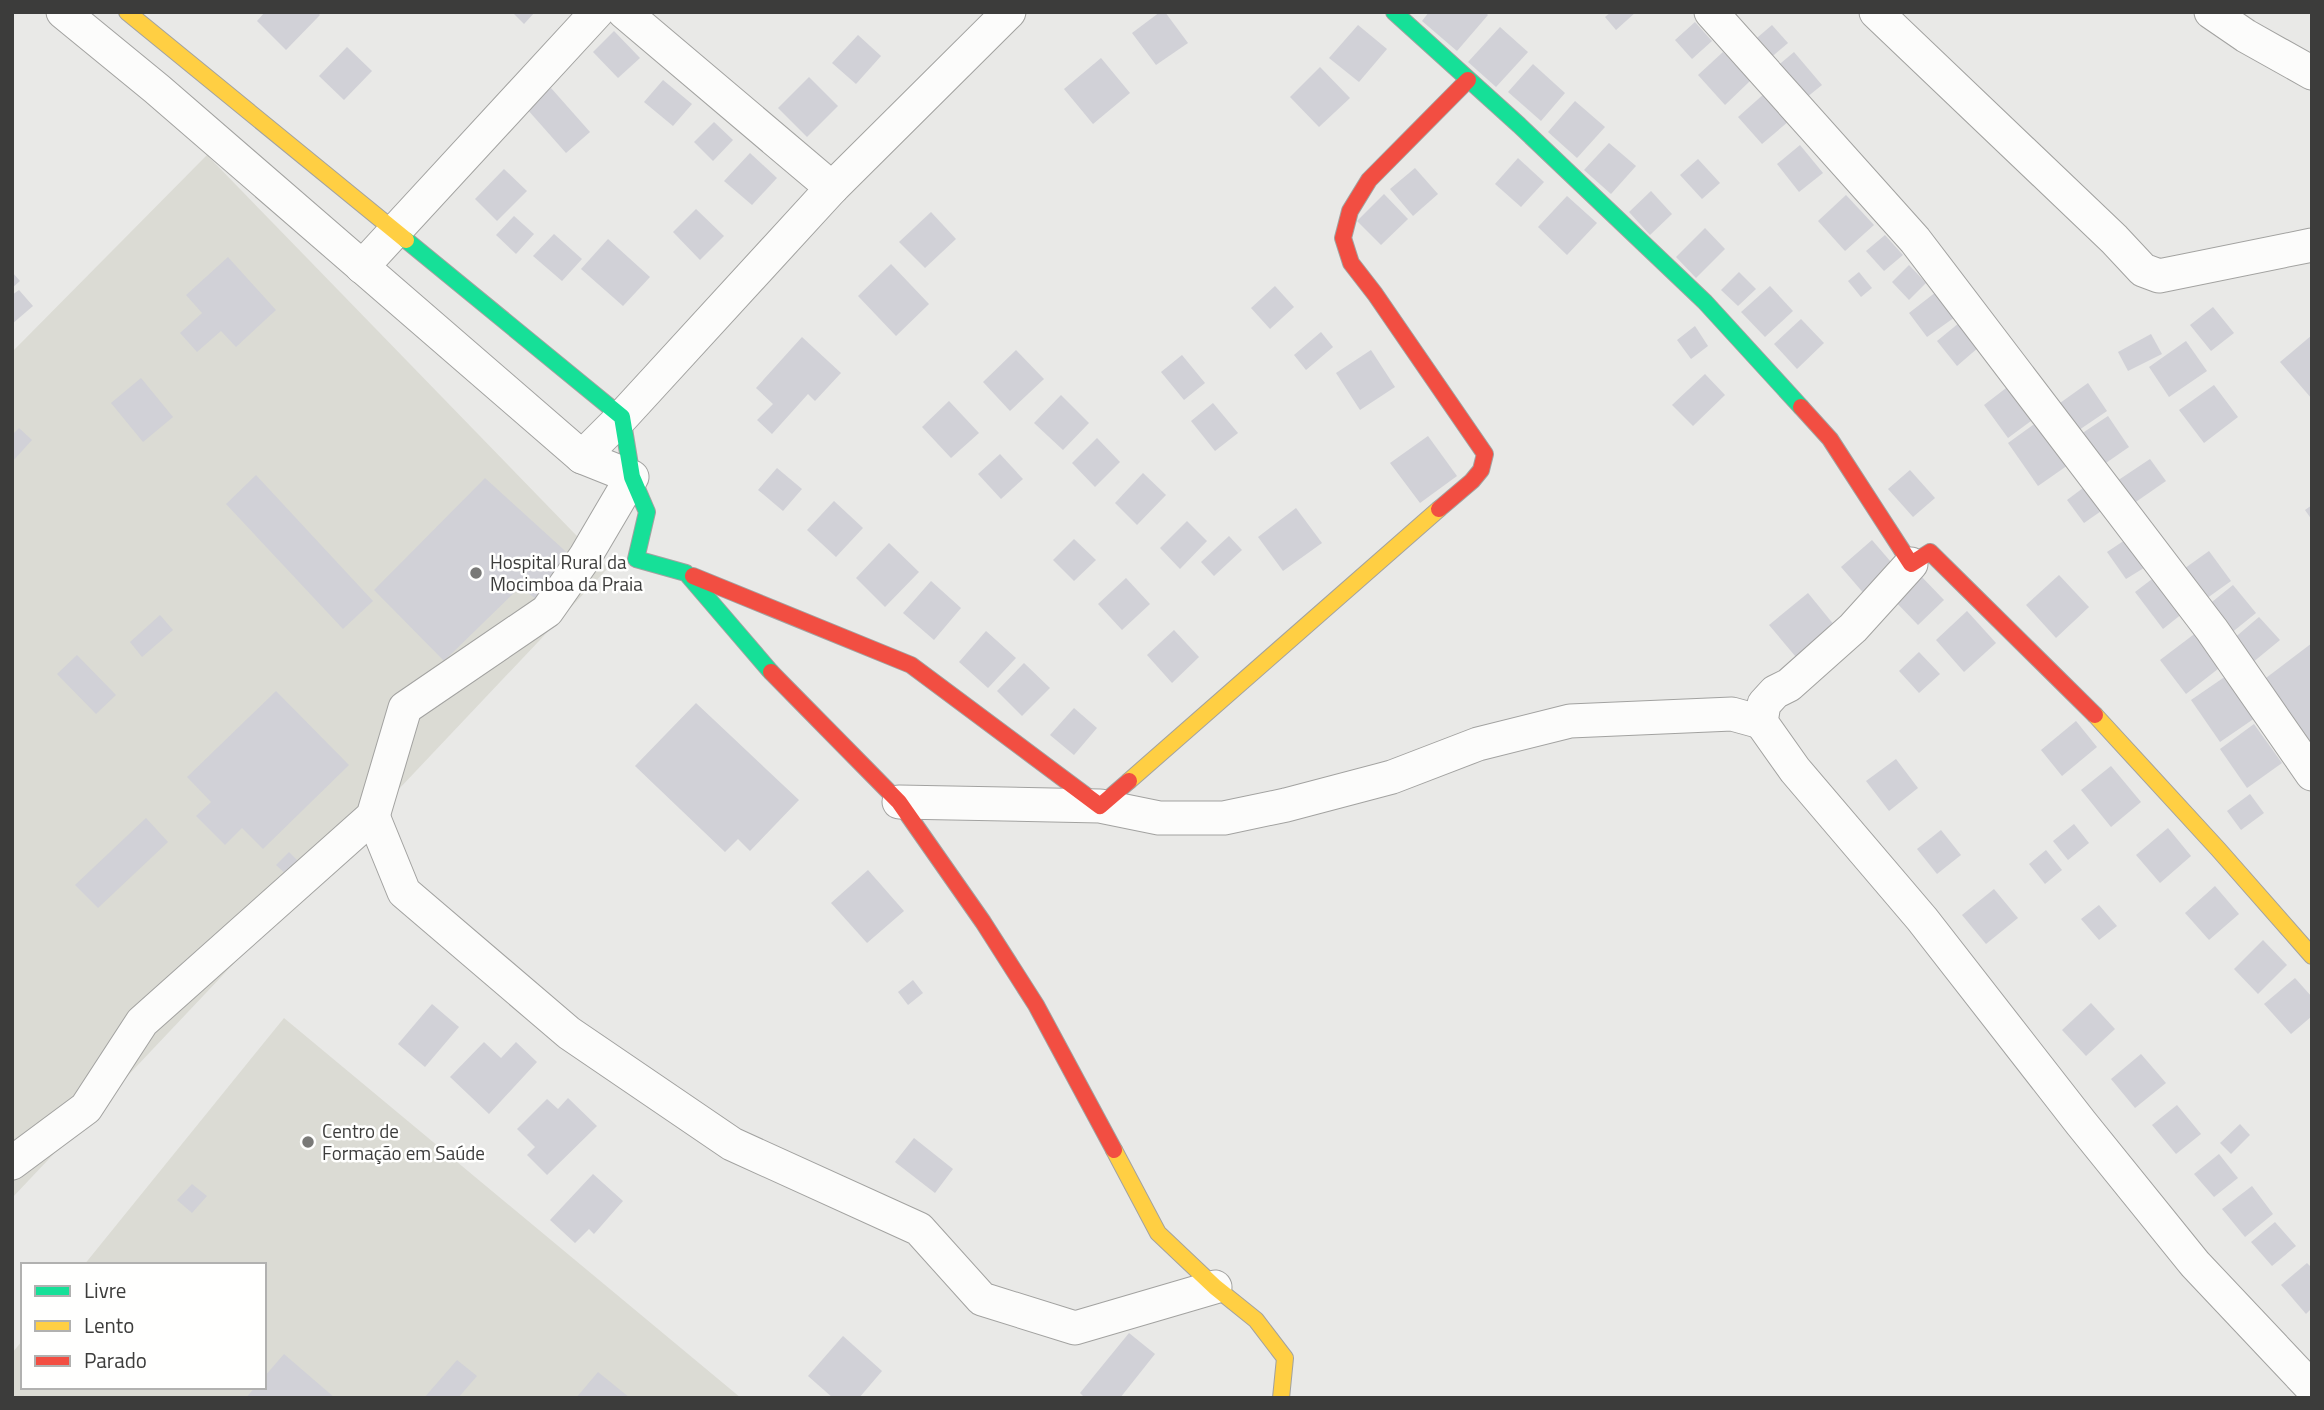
<svg xmlns="http://www.w3.org/2000/svg" width="2324" height="1410" font-family="'Titillium Web',sans-serif">
<style>
.built{fill:#dbdbd4}
.building{fill:#d1d1d7}
.lines{fill:none;stroke-linecap:round;stroke-linejoin:round}
.street-casing{stroke:#a2a2a0;stroke-width:35}
.fast-casing{stroke:#a2a2a0;stroke-width:18}
.slow-casing{stroke:#a2a2a0;stroke-width:18}
.jam-casing{stroke:#a2a2a0;stroke-width:18}
.street{stroke:#fcfcfb;stroke-width:33}
.fast{stroke:#16e098;stroke-width:16}
.slow{stroke:#ffcf43;stroke-width:16}
.jam{stroke:#f24e42;stroke-width:16}
.poi-dot{fill:#797977;stroke:#fffffe;stroke-width:2.5}
.labels{text-anchor:middle;stroke-width:5;stroke-linejoin:round;paint-order:stroke}
.poi-label{font-size:19px;fill:#3c3c3b;stroke:#fffffe;text-anchor:start}
</style>
<rect width="100%" height="100%" fill="#e9e9e7"/>
<g class="built">
<polygon points="207,155 608,568 12,1198 12,352"/>
<polygon points="284,1018 741,1398 12,1398 12,1353 23,1340 23,1387 264,1387 264,1265 84,1265"/>
</g>
<g class="building">
<polygon points="265,12 317,12 320,15 286,50 257,21"/>
<polygon points="512,12 535,12 524,24"/>
<polygon points="1160,12 1165,12 1188,43 1156,65 1132,33"/>
<polygon points="1429,12 1485,12 1488,15 1457,51 1422,21"/>
<polygon points="1611,12 1636,12 1616,30 1605,17"/>
<polygon points="1695,22 1712,41 1692,59 1675,40"/>
<polygon points="1358,25 1387,49 1359,82 1329,58"/>
<polygon points="1772,25 1788,43 1767,61 1751,43"/>
<polygon points="1500,27 1528,52 1496,87 1468,62"/>
<polygon points="614,31 640,58 618,78 593,52"/>
<polygon points="858,35 881,56 856,84 832,63"/>
<polygon points="347,47 372,71 344,100 319,76"/>
<polygon points="1723,52 1750,81 1725,105 1698,75"/>
<polygon points="1794,52 1822,85 1801,102 1774,69"/>
<polygon points="1101,58 1130,93 1093,124 1064,89"/>
<polygon points="1533,64 1565,93 1541,121 1508,92"/>
<polygon points="1320,67 1350,98 1319,127 1290,97"/>
<polygon points="809,77 838,106 807,137 778,108"/>
<polygon points="663,80 692,104 673,126 644,102"/>
<polygon points="551,88 590,132 566,153 527,109"/>
<polygon points="1765,93 1789,121 1762,144 1738,117"/>
<polygon points="1575,101 1605,127 1577,158 1548,132"/>
<polygon points="714,122 733,140 713,161 694,142"/>
<polygon points="1609,143 1636,166 1611,194 1584,170"/>
<polygon points="1800,145 1823,173 1799,192 1777,164"/>
<polygon points="750,153 777,178 752,205 724,181"/>
<polygon points="1518,158 1544,182 1521,207 1495,184"/>
<polygon points="1698,159 1720,183 1702,199 1680,175"/>
<polygon points="1415,168 1438,194 1413,216 1390,189"/>
<polygon points="504,169 527,191 497,221 475,199"/>
<polygon points="1651,191 1672,214 1650,235 1629,212"/>
<polygon points="1384,194 1408,219 1381,245 1357,221"/>
<polygon points="1846,195 1874,225 1845,251 1818,221"/>
<polygon points="1567,196 1597,223 1567,255 1538,227"/>
<polygon points="696,209 724,236 700,260 673,232"/>
<polygon points="931,212 956,239 925,268 899,242"/>
<polygon points="514,216 534,234 516,254 496,235"/>
<polygon points="1705,228 1725,249 1696,278 1676,257"/>
<polygon points="554,234 582,259 562,281 533,256"/>
<polygon points="1885,235 1903,255 1884,271 1866,251"/>
<polygon points="608,239 650,277 623,306 581,269"/>
<polygon points="228,257 276,310 236,347 221,331 197,352 180,333 202,313 186,295"/>
<polygon points="891,264 929,304 896,336 858,296"/>
<polygon points="1909,265 1926,283 1909,300 1892,282"/>
<polygon points="12,272 20,281 12,288"/>
<polygon points="1739,272 1756,289 1738,306 1721,290"/>
<polygon points="1859,272 1872,288 1861,297 1848,281"/>
<polygon points="1275,286 1294,307 1270,329 1251,308"/>
<polygon points="1770,286 1793,311 1765,337 1741,312"/>
<polygon points="19,290 33,306 12,324 12,295"/>
<polygon points="1936,292 1955,317 1927,337 1909,313"/>
<polygon points="2213,307 2234,333 2211,351 2190,325"/>
<polygon points="1801,319 1824,343 1797,369 1774,344"/>
<polygon points="1959,323 1979,347 1957,366 1937,341"/>
<polygon points="1695,326 1708,346 1691,359 1677,340"/>
<polygon points="1321,332 1333,347 1306,370 1294,355"/>
<polygon points="2151,334 2162,354 2128,371 2118,352"/>
<polygon points="2312,335 2312,399 2280,362"/>
<polygon points="802,337 841,373 815,401 808,394 772,434 757,420 773,404 756,388"/>
<polygon points="2186,341 2207,371 2169,397 2149,367"/>
<polygon points="1016,350 1044,379 1010,411 983,382"/>
<polygon points="1371,350 1395,387 1360,410 1336,373"/>
<polygon points="1182,355 1205,383 1184,400 1161,372"/>
<polygon points="1705,374 1725,395 1693,426 1672,405"/>
<polygon points="141,378 173,417 143,442 111,403"/>
<polygon points="2088,383 2107,411 2079,430 2060,403"/>
<polygon points="2010,385 2035,418 2008,438 1984,405"/>
<polygon points="2214,385 2238,417 2204,443 2179,410"/>
<polygon points="1061,395 1089,423 1063,450 1034,423"/>
<polygon points="949,401 979,433 951,458 922,427"/>
<polygon points="1213,403 1238,433 1215,451 1191,421"/>
<polygon points="2108,416 2129,447 2103,465 2081,434"/>
<polygon points="2040,420 2071,463 2038,486 2008,443"/>
<polygon points="19,428 32,440 12,462 12,435"/>
<polygon points="1428,436 1457,476 1420,503 1390,463"/>
<polygon points="1097,438 1120,462 1095,487 1072,463"/>
<polygon points="1000,454 1023,479 1001,499 978,474"/>
<polygon points="2150,459 2166,481 2130,506 2114,483"/>
<polygon points="777,468 802,489 783,511 758,490"/>
<polygon points="1910,470 1935,498 1913,517 1888,489"/>
<polygon points="1143,473 1166,495 1137,525 1115,503"/>
<polygon points="256,475 373,601 343,629 226,504"/>
<polygon points="485,478 574,559 536,599 520,587 444,661 374,590"/>
<polygon points="2087,485 2104,509 2084,523 2067,500"/>
<polygon points="834,501 863,528 836,557 807,530"/>
<polygon points="2312,505 2312,520 2305,510"/>
<polygon points="1296,508 1322,543 1283,571 1258,537"/>
<polygon points="1187,521 1207,541 1180,569 1160,548"/>
<polygon points="1229,536 1242,550 1214,576 1201,562"/>
<polygon points="2128,538 2147,566 2126,579 2107,552"/>
<polygon points="1074,539 1096,560 1074,581 1053,560"/>
<polygon points="1872,540 1897,569 1866,596 1841,567"/>
<polygon points="889,543 919,572 885,607 856,578"/>
<polygon points="2209,551 2231,581 2203,601 2181,571"/>
<polygon points="1919,574 1944,600 1918,625 1893,599"/>
<polygon points="2059,575 2089,607 2056,638 2026,605"/>
<polygon points="2156,576 2183,613 2163,629 2135,592"/>
<polygon points="1126,578 1150,604 1122,630 1098,604"/>
<polygon points="931,581 961,608 934,640 903,613"/>
<polygon points="2233,585 2256,613 2230,634 2207,606"/>
<polygon points="1808,593 1839,631 1801,663 1769,625"/>
<polygon points="1967,611 1996,643 1964,672 1936,640"/>
<polygon points="160,615 173,630 142,657 130,642"/>
<polygon points="2259,617 2280,640 2252,663 2232,640"/>
<polygon points="1174,630 1199,657 1172,683 1147,655"/>
<polygon points="986,631 1016,658 988,688 959,662"/>
<polygon points="2197,632 2223,665 2186,694 2160,660"/>
<polygon points="2312,643 2312,743 2307,746 2262,681"/>
<polygon points="1919,652 1940,674 1919,693 1899,671"/>
<polygon points="77,655 116,695 96,714 57,674"/>
<polygon points="1024,663 1050,688 1022,716 997,691"/>
<polygon points="2226,676 2255,718 2220,742 2191,700"/>
<polygon points="276,691 349,765 263,849 242,828 225,845 196,816 211,802 187,777"/>
<polygon points="696,703 799,800 750,851 738,839 725,852 635,766"/>
<polygon points="1074,708 1097,728 1074,755 1050,735"/>
<polygon points="2076,721 2097,747 2062,776 2041,750"/>
<polygon points="2254,724 2282,763 2247,788 2220,749"/>
<polygon points="1896,759 1918,788 1889,811 1866,781"/>
<polygon points="2111,766 2141,802 2111,827 2081,790"/>
<polygon points="2250,794 2264,813 2241,830 2227,811"/>
<polygon points="146,818 168,842 98,908 75,885"/>
<polygon points="2074,824 2089,843 2068,860 2053,841"/>
<polygon points="2168,828 2191,856 2160,883 2136,855"/>
<polygon points="1941,830 1961,855 1937,874 1917,849"/>
<polygon points="2046,850 2062,870 2045,884 2029,864"/>
<polygon points="289,852 301,864 288,876 276,865"/>
<polygon points="868,870 904,911 867,943 831,903"/>
<polygon points="2215,886 2239,914 2209,940 2185,913"/>
<polygon points="1994,889 2018,918 1986,944 1962,915"/>
<polygon points="2099,905 2117,926 2099,940 2081,919"/>
<polygon points="2263,940 2287,965 2258,994 2234,969"/>
<polygon points="2295,978 2312,997 2312,1016 2291,1034 2264,1004"/>
<polygon points="913,980 923,993 908,1005 898,992"/>
<polygon points="2091,1003 2115,1029 2086,1056 2062,1030"/>
<polygon points="432,1004 459,1027 425,1067 398,1044"/>
<polygon points="484,1042 501,1058 516,1042 537,1062 489,1114 450,1077"/>
<polygon points="2141,1054 2166,1083 2135,1108 2111,1079"/>
<polygon points="568,1098 597,1126 547,1175 527,1155 535,1147 517,1129 547,1099 558,1109"/>
<polygon points="2177,1105 2201,1134 2176,1154 2152,1125"/>
<polygon points="2240,1124 2250,1135 2231,1154 2220,1143"/>
<polygon points="914,1138 953,1169 935,1193 895,1162"/>
<polygon points="2219,1154 2238,1178 2214,1197 2194,1174"/>
<polygon points="593,1174 623,1201 594,1234 589,1229 575,1243 550,1220"/>
<polygon points="192,1184 207,1196 192,1213 177,1200"/>
<polygon points="2252,1186 2273,1214 2245,1237 2222,1209"/>
<polygon points="2275,1222 2296,1246 2272,1266 2251,1242"/>
<polygon points="2307,1263 2312,1268 2312,1308 2306,1314 2281,1285"/>
<polygon points="1129,1333 1155,1354 1120,1398 1085,1398 1080,1393"/>
<polygon points="843,1336 882,1371 859,1398 833,1398 808,1376"/>
<polygon points="284,1354 335,1398 246,1398 255,1387 264,1387 264,1377"/>
<polygon points="457,1360 477,1376 458,1398 424,1398"/>
<polygon points="598,1372 630,1398 576,1398"/>
</g>
<g class="lines">
<g class="street-casing">
<g id="street">
<polyline points="624,12 832,188"/>
<polyline points="1711,12 1915,240 2212,630 2312,774"/>
<polyline points="1876,12 2114,239 2143,270 2159,276 2312,245"/>
<polyline points="2211,12 2246,36 2312,73"/>
<polyline points="362,267 597,12"/>
<polyline points="582,457 622,417 832,188 1009,12"/>
<polyline points="1911,564 1853,628 1789,685 1775,692 1764,704 1761,722 1795,770 1922,919 2081,1123 2195,1264 2312,1388"/>
<polyline points="899,802 1100,806 1159,818 1224,818 1286,805 1392,777 1478,744 1570,721 1732,714 1761,722"/>
<polyline points="373,816 404,892 569,1033 732,1144 919,1229 982,1299 1075,1328 1215,1287"/>
<polyline points="12,1163 86,1108 142,1022 373,816 405,708 547,611 585,557 632,477 582,457 157,89 63,12"/>
</g>
</g>
<g class="fast-casing">
<g id="fast">
<polyline points="1394,12 1519,125 1705,302 1801,407"/>
<polyline points="406,240 622,417 632,477 647,512 636,559 686,573 771,672"/>
</g>
</g>
<g class="slow-casing">
<g id="slow">
<polyline points="127,12 406,240"/>
<polyline points="2095,715 2218,849 2312,956"/>
<polyline points="1129,781 1439,509"/>
<polyline points="1114,1150 1158,1233 1215,1287 1256,1320 1285,1358 1281,1398"/>
</g>
</g>
<g class="jam-casing">
<g id="jam">
<polyline points="1801,407 1830,439 1911,564 1930,552 2095,715"/>
<polyline points="1439,509 1472,481 1481,470 1485,454 1375,294 1351,263 1343,238 1350,211 1369,180 1468,80"/>
<polyline points="693,576 911,665 1100,806 1129,781"/>
<polyline points="771,672 899,802 983,922 1036,1005 1114,1150"/>
</g>
</g>
<use href="#street" class="street"/>
<use href="#fast" class="fast"/>
<use href="#slow" class="slow"/>
<use href="#jam" class="jam"/>
</g>
<g class="poi-dot">
<circle cx="476" cy="573" r="7"/>
<circle cx="308" cy="1142" r="7"/>
</g>
<g class="labels">
<g class="poi-label">
<text x="490" y="569">Hospital Rural da<tspan x="490" dy="22">Mocimboa da Praia</tspan></text>
<text x="322" y="1138">Centro de<tspan x="322" dy="22">Formação em Saúde</tspan></text>
</g>
</g>
<rect width="2324" height="1410" fill="none" stroke="#3c3c3b" stroke-width="28"/>
<rect x="21" y="1263" width="245" height="126" fill="#fffffe" stroke="#b1b1b0" stroke-width="2"/>
<rect x="35" y="1286" width="35" height="10" fill="#16e098" stroke="#b1b1b0" stroke-width="2"/>
<text x="84" y="1298" font-size="21" fill="#3c3c3b">Livre</text>
<rect x="35" y="1321" width="35" height="10" fill="#ffcf43" stroke="#b1b1b0" stroke-width="2"/>
<text x="84" y="1333" font-size="21" fill="#3c3c3b">Lento</text>
<rect x="35" y="1356" width="35" height="10" fill="#f24e42" stroke="#b1b1b0" stroke-width="2"/>
<text x="84" y="1368" font-size="21" fill="#3c3c3b">Parado</text>
</svg>
